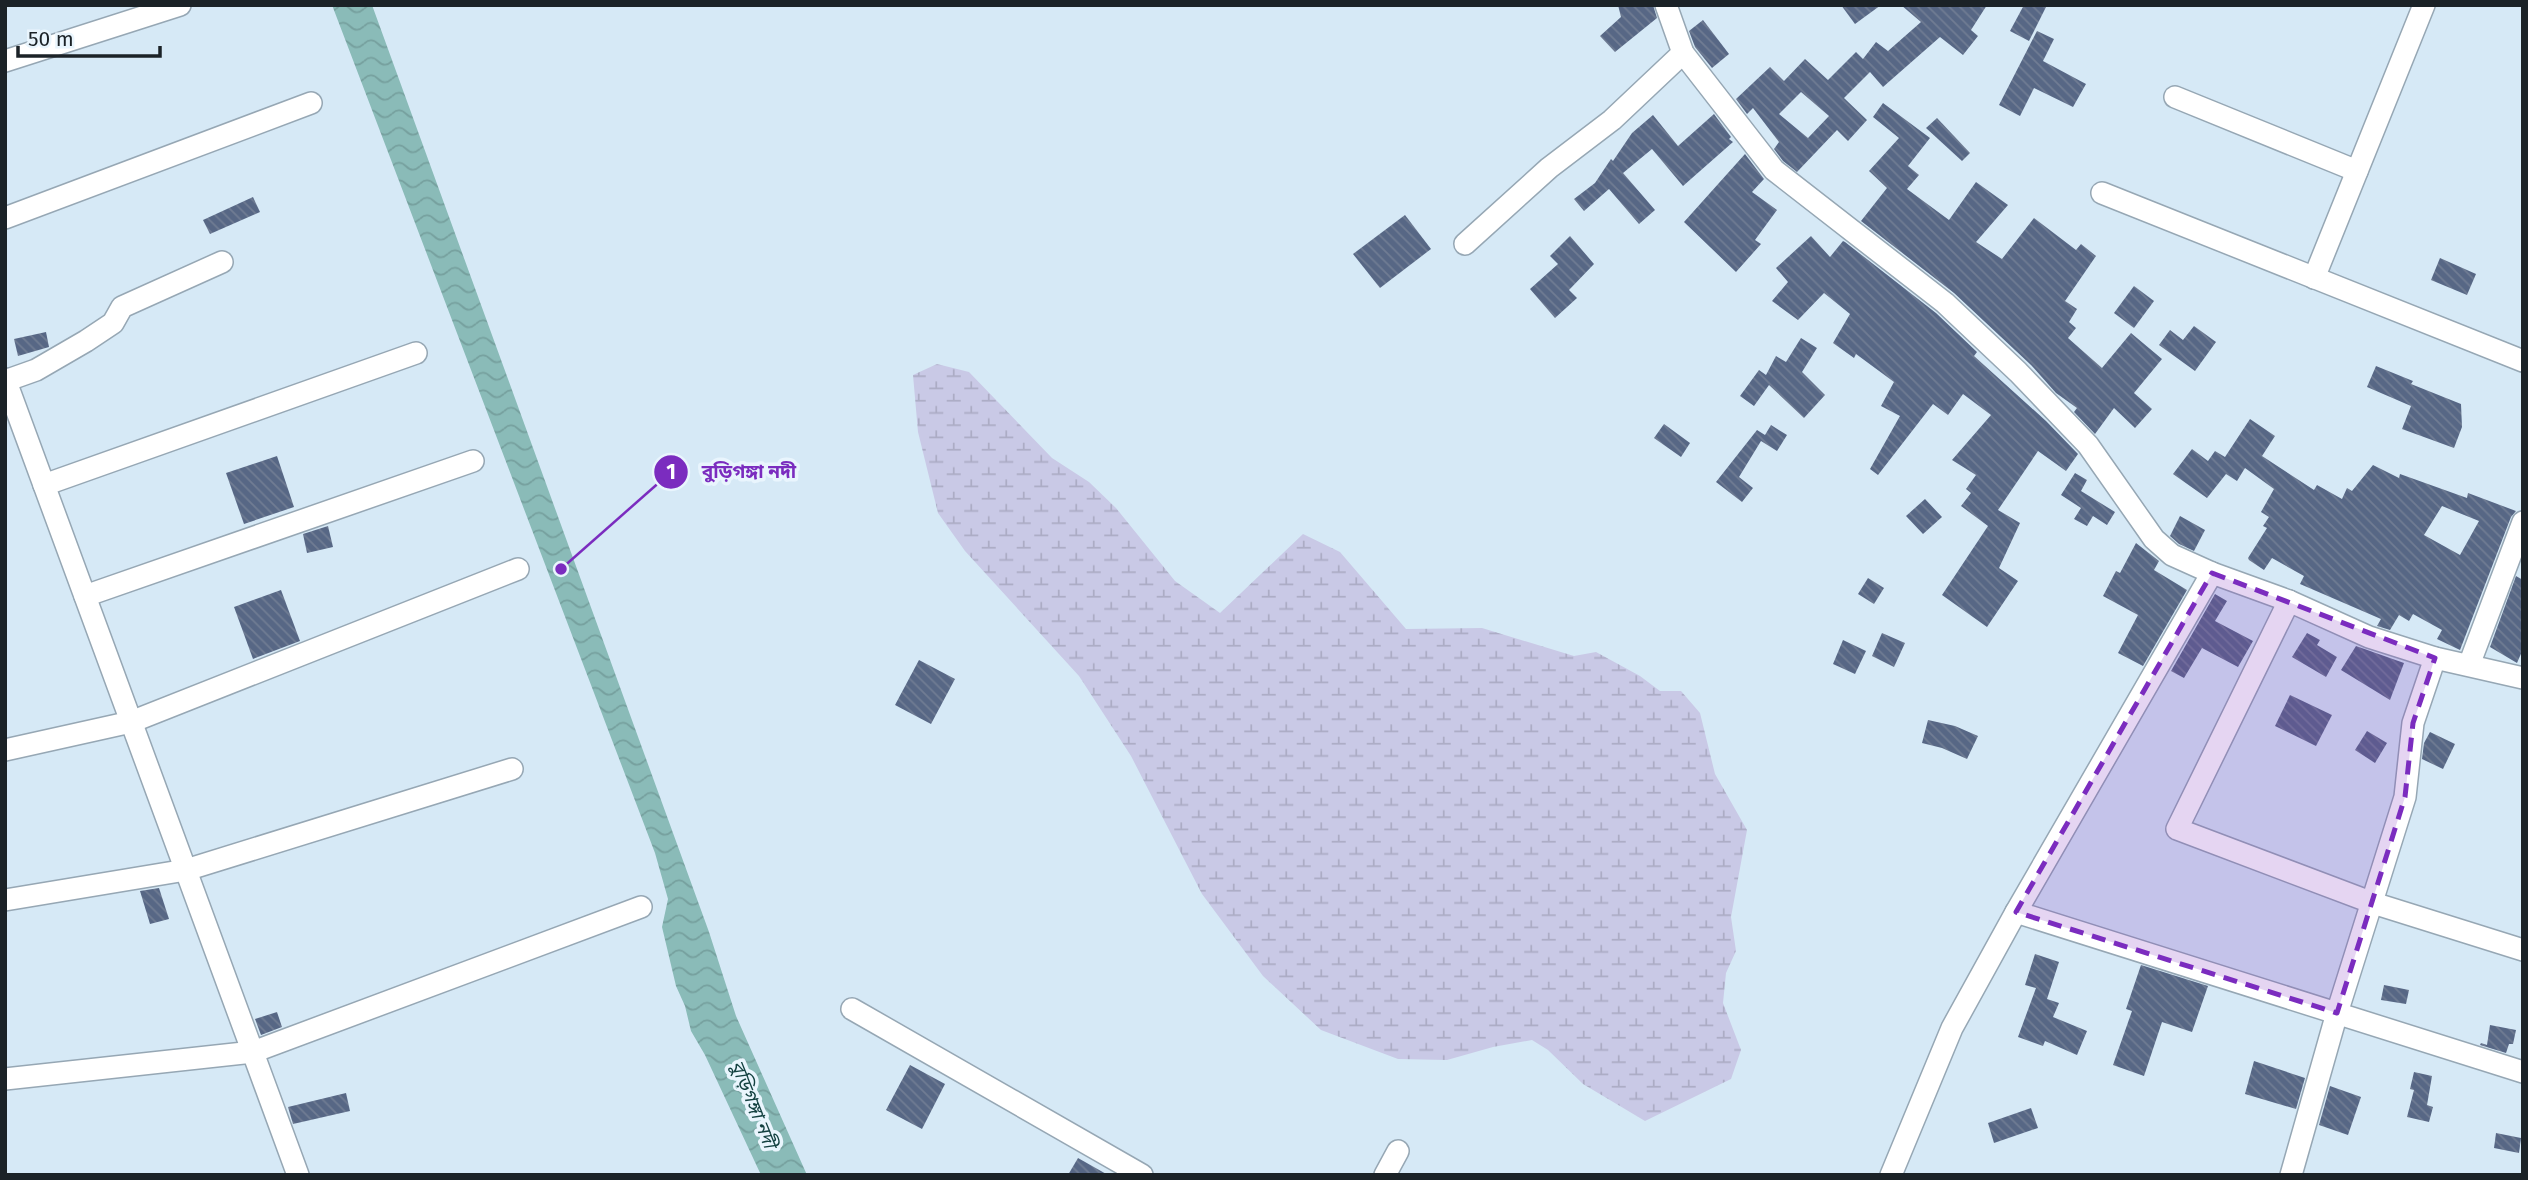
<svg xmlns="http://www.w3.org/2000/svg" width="2528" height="1180" font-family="'Fira Sans','Noto Sans Bengali',sans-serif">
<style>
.wetland{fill:url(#wetland-marsh)}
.water{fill:url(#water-waves)}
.building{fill:url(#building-back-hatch);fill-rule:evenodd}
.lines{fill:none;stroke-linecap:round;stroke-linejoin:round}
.street-casing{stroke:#96a7b4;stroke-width:24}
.street{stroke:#fff;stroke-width:21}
.marked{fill:#7b2cbf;fill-opacity:0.2;stroke:#7b2cbf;stroke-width:5;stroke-dasharray:14 9;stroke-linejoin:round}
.labels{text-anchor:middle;stroke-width:7;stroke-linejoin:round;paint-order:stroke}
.water-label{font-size:19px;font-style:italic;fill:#134140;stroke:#e9f5fd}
.leader{fill:none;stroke:#7b2cbf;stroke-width:2.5}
.callout-dot{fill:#7b2cbf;stroke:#e9f5fd;stroke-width:2.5}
.mark-label{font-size:21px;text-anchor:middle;font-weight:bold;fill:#fff}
.callout-label{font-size:19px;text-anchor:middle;font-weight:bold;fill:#7b2cbf;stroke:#e9f5fd;stroke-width:7;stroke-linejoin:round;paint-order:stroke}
</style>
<defs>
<pattern id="wetland-marsh" width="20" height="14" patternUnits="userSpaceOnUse" patternTransform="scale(1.75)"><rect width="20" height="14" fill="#c9c9e6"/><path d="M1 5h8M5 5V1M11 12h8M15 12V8" fill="none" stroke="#acacc5"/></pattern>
<pattern id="water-waves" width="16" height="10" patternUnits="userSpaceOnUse" patternTransform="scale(1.75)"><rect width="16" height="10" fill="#8abbb8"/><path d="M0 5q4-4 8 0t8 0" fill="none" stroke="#76a09e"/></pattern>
<pattern id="building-back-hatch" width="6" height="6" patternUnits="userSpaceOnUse" patternTransform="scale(1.75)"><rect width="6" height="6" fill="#576785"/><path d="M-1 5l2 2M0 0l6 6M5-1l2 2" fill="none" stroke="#707c93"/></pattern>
</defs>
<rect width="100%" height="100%" fill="#d6e9f6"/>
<polygon class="wetland" points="937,364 969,372 1052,458 1089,482 1116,508 1175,581 1220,613 1303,534 1340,552 1406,629 1482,628 1574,656 1596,652 1640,676 1660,691 1681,691 1700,713 1715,774 1747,830 1731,917 1736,951 1726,973 1723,1003 1741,1050 1731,1079 1645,1121 1583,1084 1548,1050 1532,1040 1493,1047 1447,1060 1398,1059 1321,1030 1263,976 1202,894 1131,756 1079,676 965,551 938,513 918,432 913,375"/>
<polygon class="water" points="332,5 372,5 709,932 736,1016 807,1175 761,1175 705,1055 691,1031 685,1006 676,986 662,927 668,899 655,853"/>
<g class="building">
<polygon points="1618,5 1653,5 1657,18 1615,52 1600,36 1621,17"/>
<polygon points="1841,5 1881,5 1855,24"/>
<path d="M1901,5h86l-16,25 7,6 -15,19 -23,-18 -57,50 -13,-15 -26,26 23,22 -19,21 -11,-11 -40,42 -14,-11 -9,-12 5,-7 -26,-34 -6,6 -11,-15 34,-32 14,14 21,-22 23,21 28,-28 7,7 13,-17 12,9 33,-29zM1801,92l28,24 -21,22 -29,-24z"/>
<polygon points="2024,5 2047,5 2029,41 2010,31"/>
<polygon points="1703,20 1729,54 1712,68 1695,47 1689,31"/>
<polygon points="2037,31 2054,39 2043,61 2086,84 2073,107 2034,88 2020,116 1999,105"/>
<polygon points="1883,103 1930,138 1908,166 1919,175 1907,189 1949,220 1976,182 2008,205 1976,242 2002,259 2034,218 2076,250 2081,244 2096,256 2065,301 2077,309 2069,322 2076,328 2068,338 2102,368 2131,333 2162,359 2134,393 2152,409 2135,428 2114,408 2095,434 2074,412 2077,408 2056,393 2031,365 1954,293 1861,221 1887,188 1869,171 1899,138 1873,117"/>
<polygon points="1714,114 1731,137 1729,139 1733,142 1683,186 1652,149 1623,173 1655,210 1639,224 1609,189 1584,211 1574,199 1595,183 1611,159 1613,161 1632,133 1653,115 1678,146"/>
<polygon points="1937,118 1970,153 1962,161 1926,128"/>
<polygon points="1745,154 1764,179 1752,192 1777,210 1755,240 1761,244 1736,272 1684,222"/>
<polygon points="253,197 260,212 210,234 203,220"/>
<polygon points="1405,215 1431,249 1380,288 1353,254"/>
<polygon points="1570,236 1594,264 1569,290 1577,298 1555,318 1530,289 1558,264 1550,256"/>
<polygon points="1811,236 1830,257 1843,241 1845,242 1936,313 1977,352 1974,356 2046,421 2078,454 2066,471 2038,451 1998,510 2020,523 1999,568 2018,581 1987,627 1942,595 1988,526 1961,506 1971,493 1966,489 1976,475 1952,460 1991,415 1963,394 1948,415 1933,404 1878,475 1870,469 1900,416 1881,406 1894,382 1856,354 1854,358 1833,343 1850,314 1824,293 1798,320 1772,301 1788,282 1776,268"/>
<polygon points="2440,258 2476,274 2467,295 2431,280"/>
<polygon points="2134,286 2154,301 2134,328 2114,313"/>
<polygon points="2194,326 2216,342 2195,371 2159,345 2170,330 2183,340"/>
<polygon points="46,332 49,347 18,356 14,339"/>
<polygon points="1801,338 1817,348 1802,372 1825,395 1804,418 1769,385 1754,406 1740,396 1759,370 1766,375 1776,356 1786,362"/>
<polygon points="2376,366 2413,381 2411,384 2461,404 2462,427 2454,448 2402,429 2411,406 2367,387"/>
<path d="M2250,419l25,17 -13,20 52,34 3,-5 25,14 5,-11 5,3 21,-26 26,13 1,-4 67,24 1,-5 48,18 -5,6 -51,133 -23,-11 5,-9 -29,-16 -4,7 -10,-6 -9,15 -13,-4 4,-7 -81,-35 4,-8 -32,-18 -8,12 -15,-10 -1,-2 19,-30 -4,-2 6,-9 -8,-5 13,-23 -29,-21 -8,13 -11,-7 -19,24 -34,-24 19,-25 16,12 7,-10 10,6zM2442,506l37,15 -19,34 -36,-20z"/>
<polygon points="1664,424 1690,443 1681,457 1654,438"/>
<polygon points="1771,425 1787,435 1777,451 1761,441 1739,477 1753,488 1742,502 1716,482 1757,430 1765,435"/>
<polygon points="277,456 294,507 244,524 226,473"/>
<polygon points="2075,473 2087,480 2081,491 2115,512 2107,525 2093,516 2087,526 2074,519 2081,508 2061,495"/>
<polygon points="1925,499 1942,517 1923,534 1906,516"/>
<polygon points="2180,516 2205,530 2194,551 2179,544 2170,536"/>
<polygon points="328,526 333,547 307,553 303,534"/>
<polygon points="2136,543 2159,561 2154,570 2187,590 2143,666 2118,653 2138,615 2103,596 2116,571 2120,573"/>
<polygon points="2516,576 2523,580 2523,649 2517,663 2490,647"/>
<polygon points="1868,578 1884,588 1874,604 1858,594"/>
<polygon points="281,590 300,641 253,659 234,607"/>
<polygon points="2215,594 2227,601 2215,621 2253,641 2238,667 2202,648 2184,678 2171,671"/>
<polygon points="1882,633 1905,643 1894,667 1872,656"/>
<polygon points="2307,633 2320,640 2317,645 2337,657 2326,677 2292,657"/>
<polygon points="1843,640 1866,651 1855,674 1833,664"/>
<polygon points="2356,646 2404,663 2390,700 2341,670"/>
<polygon points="919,660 955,679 931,724 895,705"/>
<polygon points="2290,695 2332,715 2316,746 2275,726"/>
<polygon points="1928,720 1955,726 1978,736 1967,759 1942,748 1922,743"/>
<polygon points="2367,731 2387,743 2375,763 2355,750"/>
<polygon points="2430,732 2455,744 2443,769 2422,759 2424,743"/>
<polygon points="159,888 169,919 150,924 140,891"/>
<polygon points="2035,954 2059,962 2047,999 2059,1003 2053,1017 2087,1031 2077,1055 2045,1041 2043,1046 2018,1037 2036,988 2025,985"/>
<polygon points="2141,965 2208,986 2192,1032 2162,1022 2144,1076 2113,1065 2132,1011 2126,1009"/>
<polygon points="2384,985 2409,990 2406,1004 2381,1000"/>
<polygon points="277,1012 282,1027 261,1035 255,1019"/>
<polygon points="2490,1025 2516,1030 2513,1044 2509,1044 2506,1053 2480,1045 2481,1043 2487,1045"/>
<polygon points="2254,1061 2305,1078 2296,1109 2245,1094"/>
<polygon points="910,1065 945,1084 922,1129 886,1110"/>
<polygon points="2414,1072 2432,1076 2427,1105 2433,1107 2429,1122 2407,1117 2414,1090 2410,1089"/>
<polygon points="2330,1086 2361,1097 2348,1135 2319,1125"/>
<polygon points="346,1093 350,1111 293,1124 288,1107"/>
<polygon points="2031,1108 2038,1128 1994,1143 1988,1123"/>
<polygon points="2496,1133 2521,1138 2519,1153 2494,1148"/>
<polygon points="1078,1158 1108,1175 1068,1175"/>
</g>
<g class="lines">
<g class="street-casing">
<g id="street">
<polyline points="1666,5 1683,53 1774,170 1945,303 2018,372 2088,445 2154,539 2172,555 2212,573 2289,601 2369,637 2435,658 2523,678"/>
<polyline points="5,61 180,5"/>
<polyline points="2175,97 2357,171"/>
<polyline points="2102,193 2523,361"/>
<polyline points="5,218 311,103"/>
<polyline points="1465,244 1549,168 1612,120 1683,53"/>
<polyline points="2314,278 2424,5"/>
<polyline points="5,379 298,1175"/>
<polyline points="5,381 36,370 86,341 113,323 122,307 222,262"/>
<polyline points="44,485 416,353"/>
<polyline points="85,596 473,461"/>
<polyline points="2289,601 2177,829 2373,903 2523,950"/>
<polyline points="2469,665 2523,522"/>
<polyline points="5,750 131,722 518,569"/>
<polyline points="5,900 186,870 512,769"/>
<polyline points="2016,912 2523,1072"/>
<polyline points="852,1009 1142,1175"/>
<polyline points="5,1079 253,1052 641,907"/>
<polyline points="1385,1175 1398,1151"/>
<polyline points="1891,1175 1952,1028 2016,912 2212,573"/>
<polyline points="2291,1175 2337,1013 2405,797 2413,723 2435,658"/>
</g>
</g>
<use href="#street" class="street"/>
</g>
<path class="marked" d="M2212,573l223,85 -22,65 -8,74 -68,216 -321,-101z"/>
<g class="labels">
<g class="water-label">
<text transform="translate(754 1104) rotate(68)" y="7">বুড়িগঙ্গা নদী</text>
</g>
</g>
<path class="leader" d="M561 569L671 472"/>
<g class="callout-dot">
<circle cx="561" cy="569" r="7"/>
<circle cx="671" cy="472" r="18"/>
</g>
<g class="mark-label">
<text x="671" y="479">1</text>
</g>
<g class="callout-label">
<text x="749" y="478">বুড়িগঙ্গা নদী</text>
</g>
<rect width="2528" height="1180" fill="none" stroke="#1b2227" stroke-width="14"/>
<path d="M18 46v10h142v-10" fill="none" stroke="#1b2227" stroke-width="3.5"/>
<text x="28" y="46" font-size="21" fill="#1b2227" stroke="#e9f5fd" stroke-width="5" paint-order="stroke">50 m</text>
</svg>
